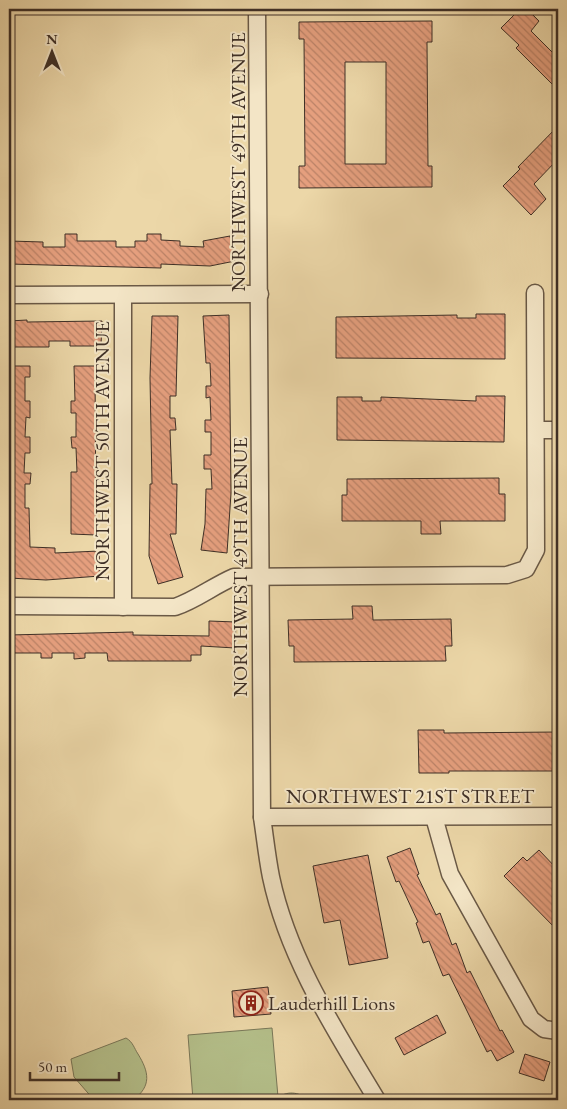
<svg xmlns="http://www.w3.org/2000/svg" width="567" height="1109" font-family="'EB Garamond',serif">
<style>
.park{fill:#b4bf8a;stroke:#797758}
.building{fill:url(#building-back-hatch);stroke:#3e2f26;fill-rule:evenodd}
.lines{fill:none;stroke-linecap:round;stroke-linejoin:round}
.minor-casing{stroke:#6a5946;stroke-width:19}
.minor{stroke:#f3e5c6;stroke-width:16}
.labels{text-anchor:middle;stroke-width:4;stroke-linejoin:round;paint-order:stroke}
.street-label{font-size:20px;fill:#3e2f26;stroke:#f3e5c6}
.poi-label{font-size:20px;fill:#3e2f26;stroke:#f3e5c6;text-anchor:start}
</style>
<defs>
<pattern id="building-back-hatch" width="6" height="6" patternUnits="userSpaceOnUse" patternTransform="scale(1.25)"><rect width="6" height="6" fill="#e59f7e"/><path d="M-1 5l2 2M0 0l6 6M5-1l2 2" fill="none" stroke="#bb8267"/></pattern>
</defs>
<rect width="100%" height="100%" fill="#ecd7a8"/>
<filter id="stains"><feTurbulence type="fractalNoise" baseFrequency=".004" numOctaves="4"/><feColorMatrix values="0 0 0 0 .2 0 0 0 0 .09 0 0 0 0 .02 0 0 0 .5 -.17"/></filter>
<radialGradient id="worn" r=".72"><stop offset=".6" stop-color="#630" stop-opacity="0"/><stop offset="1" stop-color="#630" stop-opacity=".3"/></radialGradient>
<g class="park">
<path d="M272,1028l6,69c13,-7 20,-4 33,3h-118l-5,-65z"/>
<path d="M126,1038c7,4 8,10 12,16 11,18 14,32 -5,46h-39l-20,-23 -3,-18z"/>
</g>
<g class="building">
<polygon points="520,9 527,9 539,21 531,31 558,58 558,90 516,48 519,45 501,28"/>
<path d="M432,21v21h-5l1,124h4v21l-133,1v-22h6l-1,-127h-5v-17zM345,62h41v102h-41z"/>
<polygon points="558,126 558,159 534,184 546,199 531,215 503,186 520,169 518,167"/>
<polygon points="65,234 77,234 77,241 116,241 116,247 135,247 135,241 147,241 147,234 161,234 161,240 180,241 180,246 204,247 203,241 230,236 235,261 210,266 161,264 161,268 9,264 9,241 43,242 43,247 65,247"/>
<polygon points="476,314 505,314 505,359 336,358 336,317 457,315 457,318 476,318"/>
<polygon points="229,315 231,493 227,553 201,550 205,524 206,489 212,489 211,469 204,469 204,455 211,455 211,432 205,432 205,420 211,420 210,397 206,398 206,386 211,386 210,363 206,363 203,316"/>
<polygon points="152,316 178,316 176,396 170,396 170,418 175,418 176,430 170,430 172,484 177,484 176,534 170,534 183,577 158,584 149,556 150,484 152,484 150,378"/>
<polygon points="27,320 27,322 102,321 101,346 70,346 70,341 49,341 49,347 9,347 9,321"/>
<polygon points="9,366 30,366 30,377 25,377 25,401 30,401 30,418 26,417 25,437 30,437 30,453 25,453 24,473 31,473 30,484 25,484 25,508 29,508 30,547 55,548 55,553 99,551 100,576 46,580 9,578"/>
<polygon points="74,366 95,366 96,535 71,534 71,472 77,472 76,448 72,448 71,437 76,437 76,413 71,413 71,401 75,401"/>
<polygon points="476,396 505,396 504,442 337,440 337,397 362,397 362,401 381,401 381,397 476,401"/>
<polygon points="499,478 499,494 505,494 505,521 440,521 441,534 421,534 421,521 342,521 342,495 347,495 347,479"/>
<polygon points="352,606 372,606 373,620 451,619 452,646 445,646 446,661 294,662 294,646 289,646 288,620 353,619"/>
<polygon points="209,621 236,622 235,648 201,646 201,655 191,655 191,661 108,661 107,653 85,653 85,658 74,659 74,653 52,653 52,658 41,658 41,653 9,653 9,635 133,632 133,635 209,636"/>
<polygon points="418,730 444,730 444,733 558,732 558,771 449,771 449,773 419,773"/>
<polygon points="410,848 419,874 417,875 436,915 440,913 452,945 456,943 467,973 470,971 500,1031 502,1030 514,1052 497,1061 491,1050 487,1052 449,974 443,976 429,941 423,943 416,923 418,922 399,881 396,882 387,857"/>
<polygon points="539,850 558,870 558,931 504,876 523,857 527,861"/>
<polygon points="368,855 388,958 349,965 340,920 324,923 313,866"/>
<polygon points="268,987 271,1014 234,1017 232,991"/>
<polygon points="437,1015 446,1033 404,1055 395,1038"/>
<polygon points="525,1054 550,1062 544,1081 519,1073"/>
</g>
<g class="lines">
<g class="minor-casing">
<g id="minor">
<path d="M257,9l5,808c3,20 5,40 9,60 17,81 64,153 106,223"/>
<polyline points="9,295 260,294"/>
<polyline points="123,295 123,607"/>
<polyline points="536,430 558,430"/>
<path d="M9,606l166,1c21,-7 38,-21 59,-30l273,-2 19,-6 10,-19 -1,-257"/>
<polyline points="262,817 558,816"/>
<polyline points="434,817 450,874 531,1019 544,1029 558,1031"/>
</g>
</g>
<use href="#minor" class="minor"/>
</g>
<defs>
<g id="building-ring" transform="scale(1.25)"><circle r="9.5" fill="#f3e5c6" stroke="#8f2418" stroke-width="1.5"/><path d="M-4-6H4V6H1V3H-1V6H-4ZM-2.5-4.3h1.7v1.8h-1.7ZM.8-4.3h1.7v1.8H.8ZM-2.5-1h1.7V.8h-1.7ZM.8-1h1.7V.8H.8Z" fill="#8f2418"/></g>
</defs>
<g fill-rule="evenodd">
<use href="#building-ring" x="251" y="1003"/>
</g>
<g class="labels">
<g class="street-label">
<text transform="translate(238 162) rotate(-90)" y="7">NORTHWEST 49TH AVENUE</text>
<text transform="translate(102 451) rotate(-90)" y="7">NORTHWEST 50TH AVENUE</text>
<text transform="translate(240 567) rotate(-90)" y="7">NORTHWEST 49TH AVENUE</text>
<text x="410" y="803">NORTHWEST 21ST STREET</text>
</g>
<g class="poi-label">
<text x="268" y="1010">Lauderhill Lions</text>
</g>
</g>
<rect width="567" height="1109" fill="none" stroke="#ecd7a8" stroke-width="30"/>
<rect x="10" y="10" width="547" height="1089" fill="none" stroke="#3e2f26" stroke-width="2.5"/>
<rect x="15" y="15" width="537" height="1079" fill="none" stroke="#3e2f26"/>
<g transform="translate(52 52)" stroke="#f3e5c6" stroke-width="4" paint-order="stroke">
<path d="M0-4L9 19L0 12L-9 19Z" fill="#3e2f26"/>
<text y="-8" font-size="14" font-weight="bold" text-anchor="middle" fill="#3e2f26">N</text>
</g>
<path d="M30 1072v8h89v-8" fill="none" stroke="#3e2f26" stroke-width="2.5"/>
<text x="38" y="1072" font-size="15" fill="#3e2f26" stroke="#f3e5c6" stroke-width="4" paint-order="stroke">50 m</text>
<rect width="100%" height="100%" filter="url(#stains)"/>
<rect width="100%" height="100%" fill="url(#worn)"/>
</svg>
